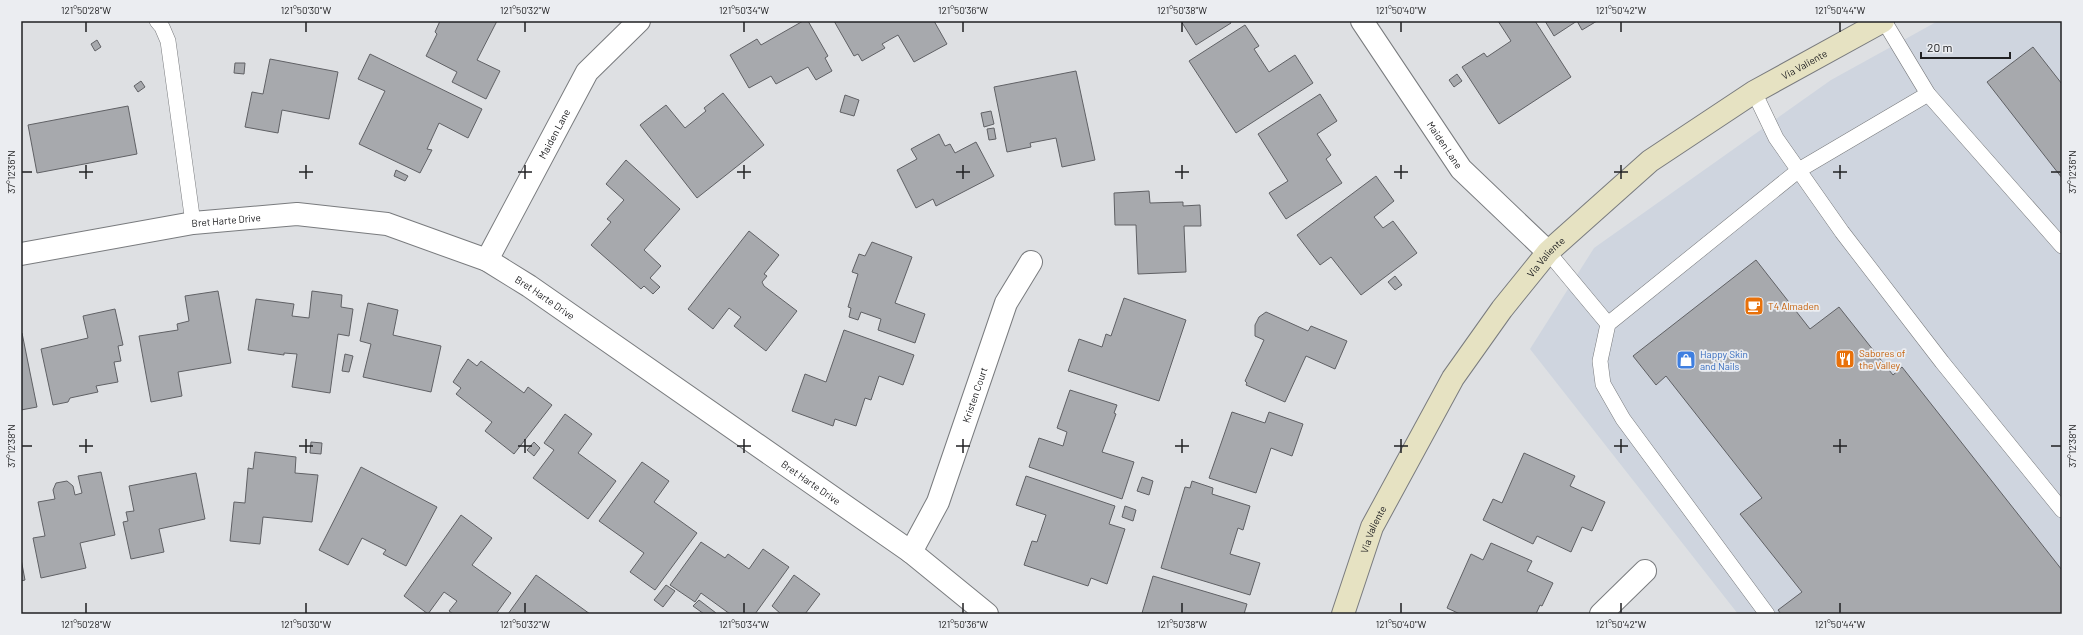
<svg xmlns="http://www.w3.org/2000/svg" width="2083" height="635" font-family="Barlow,sans-serif">
<style>
.built{fill:#cfd5df}
.building{fill:#a7a9ad;stroke:#606165}
.lines{fill:none;stroke-linecap:round;stroke-linejoin:round}
.lane-casing{stroke:#797b7e;stroke-width:16}
.street-casing{stroke:#797b7e;stroke-width:24}
.secondary-casing{stroke:#797b7e;stroke-width:24}
.lane{stroke:#fff;stroke-width:15}
.street{stroke:#fff;stroke-width:22}
.secondary{stroke:#e6e2c2;stroke-width:22}
.ticks{fill:none;stroke:#212123;stroke-width:1.5}
.labels{text-anchor:middle;stroke-width:3.5;stroke-linejoin:round;paint-order:stroke}
.street-label{font-size:10px;fill:#212123;stroke:#ebedf1}
.food-label{font-size:10px;fill:#c56008;stroke:#ebedf1;text-anchor:start}
.shop-label{font-size:10px;fill:#366cbe;stroke:#ebedf1;text-anchor:start}
.neatline{fill:none;stroke:#212123;stroke-width:1.5}
.ticks-label{font-size:10px;text-anchor:middle;fill:#212123}
</style>
<rect width="100%" height="100%" fill="#dee0e3"/>
<polygon class="built" points="1938,21 2062,21 2062,614 1738,614 1530,349 1594,248 1831,80"/>
<g class="building">
<polygon points="440,21 497,21 477,60 500,71 486,99 452,82 457,72 426,56 437,34 435,32"/>
<polygon points="803,21 808,21 828,56 825,58 832,71 816,80 808,67 776,84 771,76 749,88 730,55 757,39 761,45"/>
<polygon points="834,21 934,21 947,44 914,62 898,35 882,44 885,48 862,61 858,54 854,56"/>
<polygon points="1181,21 1230,21 1231,23 1196,45"/>
<polygon points="1498,21 1535,21 1571,77 1499,124 1462,67 1484,53 1487,57 1511,41"/>
<polygon points="1545,21 1597,21 1582,30 1577,21 1554,36"/>
<polygon points="1245,25 1259,46 1254,49 1269,72 1295,55 1313,83 1236,133 1189,61"/>
<polygon points="97,40 101,47 95,51 91,44"/>
<polygon points="2033,47 2062,84 2062,178 1987,82"/>
<polygon points="370,54 482,109 468,138 439,123 427,149 432,150 420,173 359,144 385,91 358,79"/>
<polygon points="270,59 338,72 329,119 282,110 278,133 245,127 252,92 263,94"/>
<polygon points="235,63 245,63 244,74 234,73"/>
<polygon points="1076,71 1095,160 1062,167 1056,138 1030,143 1031,147 1007,152 994,87"/>
<polygon points="1457,74 1462,81 1454,87 1449,80"/>
<polygon points="141,81 145,87 138,92 134,86"/>
<polygon points="723,93 764,145 697,198 640,125 666,105 685,128 706,111 704,108"/>
<polygon points="1320,94 1337,121 1317,134 1331,155 1326,159 1342,183 1286,219 1269,193 1288,181 1258,134"/>
<polygon points="845,95 859,100 854,116 840,112"/>
<polygon points="128,106 137,154 37,173 28,125"/>
<polygon points="991,111 994,124 984,127 981,113"/>
<polygon points="994,128 996,139 989,140 987,129"/>
<polygon points="939,134 945,146 950,144 955,153 976,142 994,176 936,206 933,199 916,208 897,170 917,159 911,149"/>
<polygon points="626,160 680,209 644,250 661,266 650,278 660,287 653,294 644,286 641,289 591,245 611,222 607,219 624,200 606,184"/>
<polygon points="396,170 408,176 405,181 394,176"/>
<polygon points="1376,176 1394,201 1374,217 1383,228 1393,221 1417,253 1361,295 1331,257 1320,265 1297,235"/>
<polygon points="1149,191 1150,203 1183,202 1183,206 1200,205 1201,226 1184,226 1186,272 1138,274 1136,225 1115,225 1114,193"/>
<polygon points="749,231 779,255 764,274 767,276 762,282 764,286 797,311 766,351 734,326 741,317 729,308 713,329 688,309"/>
<polygon points="872,242 912,257 895,303 925,314 915,343 878,330 881,319 861,312 858,320 849,317 851,308 848,307 858,274 852,272 859,254 865,256"/>
<polygon points="1756,260 1810,329 1839,307 1893,375 1902,367 2062,570 2062,614 1781,614 1778,610 1802,592 1740,514 1762,498 1666,376 1656,385 1633,356"/>
<polygon points="1395,276 1402,285 1395,290 1388,282"/>
<polygon points="218,291 231,363 178,372 182,396 151,402 139,336 178,330 177,324 189,321 185,296"/>
<polygon points="312,291 342,295 341,307 353,309 349,336 338,334 330,393 292,387 297,354 284,353 284,355 248,350 256,299 294,304 292,316 309,318"/>
<polygon points="1124,298 1186,320 1159,401 1068,371 1079,339 1102,347 1106,334 1111,336"/>
<polygon points="368,303 398,310 393,335 441,346 431,392 363,377 371,344 360,341"/>
<polygon points="115,309 123,345 118,346 121,361 114,362 118,382 96,386 98,392 70,398 68,402 53,405 41,349 88,338 83,316"/>
<polygon points="1266,312 1308,331 1311,326 1347,341 1335,369 1306,356 1285,402 1246,385 1247,383 1245,381 1264,340 1255,336 1255,325 1259,317"/>
<polygon points="844,330 914,355 903,385 879,376 871,400 865,398 856,426 835,419 833,426 792,411 805,374 826,382"/>
<polygon points="22,333 37,407 21,410 21,334"/>
<polygon points="345,354 353,356 349,372 342,371"/>
<polygon points="468,359 477,366 481,361 524,393 528,387 552,405 514,454 485,431 492,422 456,394 461,388 453,382"/>
<polygon points="1070,390 1117,405 1114,413 1116,414 1102,452 1134,462 1122,499 1029,467 1039,438 1063,446 1067,432 1057,428"/>
<polygon points="1232,412 1265,423 1269,412 1303,424 1292,456 1271,448 1256,493 1209,478"/>
<polygon points="565,414 592,434 578,453 616,481 588,519 533,478 554,450 544,443"/>
<polygon points="311,442 322,443 321,454 310,453"/>
<polygon points="534,442 540,448 534,456 527,450"/>
<polygon points="255,452 296,457 295,473 318,475 312,522 263,517 260,544 230,541 234,502 245,503 248,468 253,469"/>
<polygon points="1524,453 1575,476 1570,486 1605,502 1592,531 1582,527 1571,552 1537,536 1533,544 1483,520 1493,499 1502,503"/>
<polygon points="642,462 669,481 654,502 697,533 655,590 630,572 644,553 599,521"/>
<polygon points="361,467 437,507 406,566 383,554 386,550 362,538 348,565 319,550"/>
<polygon points="101,472 115,535 80,543 86,568 41,578 33,538 45,536 38,502 55,499 53,490 56,483 67,481 73,486 75,495 82,493 78,476"/>
<polygon points="196,473 205,519 159,529 164,552 131,559 123,522 128,521 126,512 134,511 129,486"/>
<polygon points="1026,476 1115,506 1109,524 1125,529 1107,584 1091,578 1088,586 1024,565 1032,541 1037,542 1046,515 1016,505"/>
<polygon points="1142,477 1153,481 1149,495 1137,491"/>
<polygon points="1192,481 1213,488 1212,494 1250,506 1243,530 1238,528 1230,554 1260,563 1250,595 1161,568 1185,487 1190,488"/>
<polygon points="1125,506 1136,510 1133,521 1122,517"/>
<polygon points="461,515 492,538 472,565 511,593 496,614 453,614 449,611 457,601 444,592 428,614 404,596"/>
<polygon points="701,542 725,558 728,554 749,569 763,549 789,567 755,614 730,614 701,593 695,602 670,585"/>
<polygon points="1491,543 1532,561 1527,571 1553,583 1542,606 1540,605 1536,614 1460,614 1447,608 1471,554 1483,560"/>
<polygon points="21,559 25,580 21,581"/>
<polygon points="536,575 590,614 508,614"/>
<polygon points="794,575 820,594 805,614 781,614 772,606"/>
<polygon points="1153,576 1247,604 1244,614 1142,613"/>
<polygon points="666,585 675,591 663,607 654,600"/>
<polygon points="699,600 716,613 715,614 704,614 693,606"/>
</g>
<g class="lines">
<g class="lane-casing">
<g id="lane">
<polyline points="157,21 162,27 168,41 193,223"/>
<polyline points="1884,21 1928,94 2062,246"/>
<polyline points="1754,92 1776,138 1842,232 1942,362 2062,510"/>
<polyline points="1548,252 1608,324"/>
<polyline points="1767,614 1623,419 1603,384 1600,361 1608,324 1799,170 1928,94"/>
</g>
</g>
<g class="street-casing">
<g id="street">
<path id="s1" d="M1362,21l99,148 87,83"/>
<path id="s2" d="M21,254l172,-31 104,-9 90,10 100,36 42,26 382,266 76,62"/>
<path id="s3" d="M487,260l100,-188 52,-51"/>
<path id="s4" d="M911,552l27,-50 68,-199 25,-41"/>
<polyline points="1601,614 1645,571"/>
</g>
</g>
<g class="secondary-casing">
<g id="secondary">
<path id="s5" d="M1343,614l29,-87 81,-149 49,-69 46,-57 102,-91 104,-69 129,-71"/>
</g>
</g>
<use href="#lane" class="lane"/>
<use href="#street" class="street"/>
<use href="#secondary" class="secondary"/>
</g>
<path class="ticks" d="M86,22v10M306,22v10M525,22v10M744,22v10M963,22v10M1182,22v10M1401,22v10M1621,22v10M1840,22v10M86,165v14M306,165v14M525,165v14M744,165v14M963,165v14M1182,165v14M1401,165v14M1621,165v14M1840,165v14M22,172h10M79,172h14M299,172h14M518,172h14M737,172h14M956,172h14M1175,172h14M1394,172h14M1614,172h14M1833,172h14M2051,172h10M86,439v14M306,439v14M525,439v14M744,439v14M963,439v14M1182,439v14M1401,439v14M1621,439v14M1840,439v14M22,446h10M79,446h14M299,446h14M518,446h14M737,446h14M956,446h14M1175,446h14M1394,446h14M1614,446h14M1833,446h14M2051,446h10M86,603v10M306,603v10M525,603v10M744,603v10M963,603v10M1182,603v10M1401,603v10M1621,603v10M1840,603v10"/>
<defs>
<g id="cafe-square" transform="scale(1)"><rect x="-9" y="-9" width="18" height="18" rx="4" fill="#e8710a" stroke="#ebedf1"/><path d="M-5.5-4.5H6V0H3Q3 3.5 0 3.5H-2.5Q-5.5 3.5-5.5 0ZM3-3.2v2h1.7v-2ZM-6 4.5H4V6H-6Z" fill="#fff"/></g>
<g id="restaurant-square" transform="scale(1)"><rect x="-9" y="-9" width="18" height="18" rx="4" fill="#e8710a" stroke="#ebedf1"/><path d="M-5-6h1v4h1v-4h1v4h1v-4h1v5L-1.5 .5V6h-2V.5L-5-1ZM5-6V6H3V1.5H1.5Q1.5-4 5-6Z" fill="#fff"/></g>
<g id="shop-square" transform="scale(1)"><rect x="-9" y="-9" width="18" height="18" rx="4" fill="#3f7fe0" stroke="#ebedf1"/><path d="M-5-2.5h2.3a2.7 3.5 0 0 1 5.4 0H5L5.5 6h-11ZM-1.5-2.5h3a1.5 2.3 0 0 0-3 0Z" fill="#fff"/></g>
</defs>
<g fill-rule="evenodd">
<use href="#cafe-square" x="1754" y="306"/>
<use href="#restaurant-square" x="1845" y="359"/>
<use href="#shop-square" x="1686" y="360"/>
</g>
<g class="labels">
<g class="street-label">
<text dy="4" stroke="none"><textPath href="#s5" startOffset="738">Via Valiente</textPath></text>
<text dy="4" stroke="none"><textPath href="#s3" startOffset="143">Maiden Lane</textPath></text>
<text dy="4" stroke="none"><textPath href="#s1" startOffset="149">Maiden Lane</textPath></text>
<text dy="4" stroke="none"><textPath href="#s2" startOffset="208">Bret Harte Drive</textPath></text>
<text dy="4" stroke="none"><textPath href="#s5" startOffset="414">Via Valiente</textPath></text>
<text dy="4" stroke="none"><textPath href="#s2" startOffset="545">Bret Harte Drive</textPath></text>
<text dy="4" stroke="none"><textPath href="#s4" startOffset="170">Kristen Court</textPath></text>
<text dy="4" stroke="none"><textPath href="#s2" startOffset="869">Bret Harte Drive</textPath></text>
<text dy="4" stroke="none"><textPath href="#s5" startOffset="90">Via Valiente</textPath></text>
</g>
<g class="food-label">
<text x="1768" y="310">T4 Almaden</text>
<text x="1859" y="357">Sabores of<tspan x="1859" dy="12">the Valley</tspan></text>
</g>
<g class="shop-label">
<text x="1700" y="358">Happy Skin<tspan x="1700" dy="12">and Nails</tspan></text>
</g>
</g>
<rect width="2083" height="635" fill="none" stroke="#ebedf1" stroke-width="44"/>
<path d="M1921 52v6h89v-6" fill="none" stroke="#212123" stroke-width="2"/>
<text x="1927" y="52" font-size="12" fill="#212123" stroke="#ebedf1" stroke-width="3" paint-order="stroke">20 m</text>
<rect x="22" y="22" width="2039" height="591" class="neatline"/>
<g class="ticks-label">
<text x="86" y="14">121°50'28"W</text>
<text x="306" y="14">121°50'30"W</text>
<text x="525" y="14">121°50'32"W</text>
<text x="744" y="14">121°50'34"W</text>
<text x="963" y="14">121°50'36"W</text>
<text x="1182" y="14">121°50'38"W</text>
<text x="1401" y="14">121°50'40"W</text>
<text x="1621" y="14">121°50'42"W</text>
<text x="1840" y="14">121°50'44"W</text>
<text transform="translate(2072 172) rotate(-90)" y="4">37°12'36"N</text>
<text transform="translate(11 172) rotate(-90)" y="4">37°12'36"N</text>
<text transform="translate(2072 446) rotate(-90)" y="4">37°12'38"N</text>
<text transform="translate(11 446) rotate(-90)" y="4">37°12'38"N</text>
<text x="86" y="628">121°50'28"W</text>
<text x="306" y="628">121°50'30"W</text>
<text x="525" y="628">121°50'32"W</text>
<text x="744" y="628">121°50'34"W</text>
<text x="963" y="628">121°50'36"W</text>
<text x="1182" y="628">121°50'38"W</text>
<text x="1401" y="628">121°50'40"W</text>
<text x="1621" y="628">121°50'42"W</text>
<text x="1840" y="628">121°50'44"W</text>
</g>
</svg>
